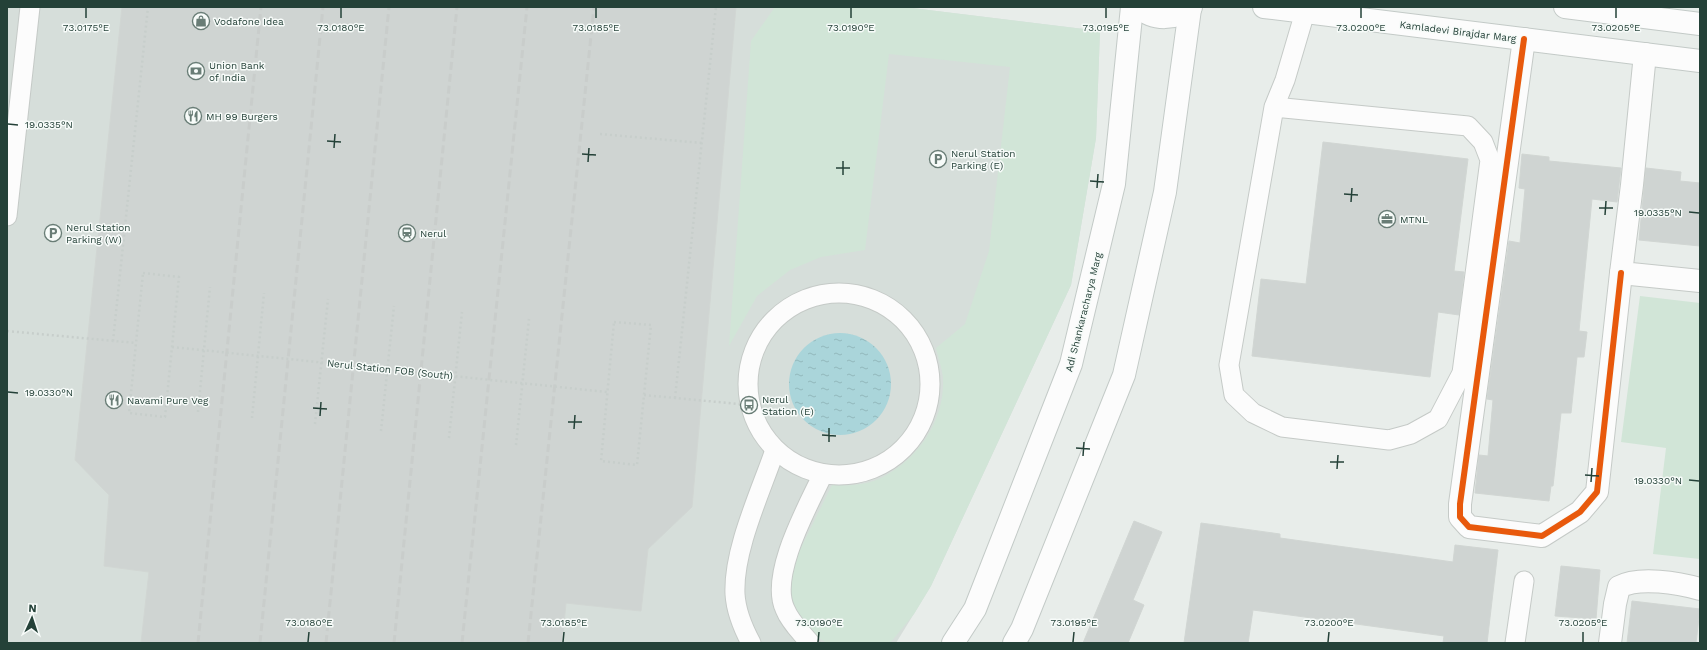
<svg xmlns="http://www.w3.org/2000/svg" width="1707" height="650" font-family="'Work Sans',sans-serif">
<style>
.built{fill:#d6deda}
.green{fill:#d1e5d7}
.water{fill:url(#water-ripples)}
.building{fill:#cfd4d2;stroke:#d1d6d3}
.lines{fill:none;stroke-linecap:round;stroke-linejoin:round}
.lane-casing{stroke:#c5cac7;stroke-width:21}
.street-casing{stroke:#c5cac7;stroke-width:24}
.secondary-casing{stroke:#c3cac7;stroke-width:24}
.path{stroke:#c7cecb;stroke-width:2.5;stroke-dasharray:2 3;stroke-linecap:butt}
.lane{stroke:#fcfcfc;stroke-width:19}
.street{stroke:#fcfcfc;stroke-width:22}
.secondary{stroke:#fcfcfc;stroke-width:22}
.rail{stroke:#c9cdcb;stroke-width:3;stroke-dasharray:8 4;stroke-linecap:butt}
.path-bridge{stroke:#c7cecb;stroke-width:2.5;stroke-dasharray:2 3;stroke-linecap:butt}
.cycleway-casing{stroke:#f7fbf9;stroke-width:8}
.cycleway{stroke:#e8590c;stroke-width:6}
.ticks{fill:none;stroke:#244138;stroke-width:1.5}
.labels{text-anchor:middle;stroke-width:3;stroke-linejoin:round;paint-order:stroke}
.poi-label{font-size:10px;fill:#244138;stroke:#f7fbf9;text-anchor:start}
.street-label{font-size:10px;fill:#244138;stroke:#f7fbf9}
.ticks-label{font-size:10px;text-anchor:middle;fill:#244138;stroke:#f7fbf9;stroke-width:3;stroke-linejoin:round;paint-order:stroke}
</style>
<defs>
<pattern id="water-ripples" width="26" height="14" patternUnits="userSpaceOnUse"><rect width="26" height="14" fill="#aad5da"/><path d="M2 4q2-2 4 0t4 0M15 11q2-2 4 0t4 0" fill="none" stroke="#92b8bc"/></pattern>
</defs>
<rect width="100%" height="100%" fill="#e8edea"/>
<polygon class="built" points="7,7 904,7 1100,31 1096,138 1071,285 931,586 896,643 7,643"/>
<g class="green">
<path d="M775,7h129l196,24 -4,107 -25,147 -140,301 -17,28 -24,29h-63l-16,-10 -20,-32 -3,-27 44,-89c17,1 36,0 51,-8 36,-19 62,-57 60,-99 -1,-10 -5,-21 -7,-30l29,-24 24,-73 21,-184 -121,-13 -24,196 -44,7 -31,13 -33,26 -28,50 22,-305z"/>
<polygon points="1640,296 1700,303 1700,559 1653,554 1666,448 1621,442"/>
</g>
<circle class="water" cx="840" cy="384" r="51"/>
<g class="building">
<polygon points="122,7 736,7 692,507 648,549 641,611 566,603 562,643 141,643 149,572 104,566 109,495 75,460"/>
<polygon points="1323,142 1468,159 1454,271 1464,272 1459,315 1438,312 1430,377 1252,356 1261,279 1306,284"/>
<polygon points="1522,154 1549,157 1549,161 1621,168 1617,202 1592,199 1579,331 1587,332 1584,357 1577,357 1571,413 1561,413 1553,486 1551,486 1549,501 1475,493 1479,455 1488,456 1493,400 1487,399 1509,241 1520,243 1525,189 1519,188"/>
<polygon points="1646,168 1681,172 1680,181 1700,183 1700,246 1639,240"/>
<polygon points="1134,521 1162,532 1133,600 1144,605 1128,643 1083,643"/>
<polygon points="1201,523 1280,534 1280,538 1453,562 1455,545 1498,550 1487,643 1443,643 1444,636 1253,610 1248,643 1184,643"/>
<polygon points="1561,566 1600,570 1596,619 1555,616"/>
<polygon points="1632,601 1700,609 1696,643 1627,643"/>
</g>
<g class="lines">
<g class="lane-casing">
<g id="lane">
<polyline points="1274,107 1468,126 1483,142 1490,160 1462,373 1438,419 1411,434 1389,440 1282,427 1253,413 1234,395 1229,365 1274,107 1285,80 1305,12"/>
<polyline points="7,216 30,7"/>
<circle cx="839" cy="384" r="91"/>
<path d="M751,643c-8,-15 -15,-31 -16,-49 -2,-44 26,-103 40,-144"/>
<path d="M810,643c-9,-11 -20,-21 -25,-34 -16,-34 23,-103 38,-135"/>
<polyline points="1515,643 1524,581"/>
</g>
</g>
<g class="street-casing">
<g id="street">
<polyline points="1524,39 1460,504 1460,517 1469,527 1542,536 1580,512 1597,492 1621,273"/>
<polyline points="1645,54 1632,185 1621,273 1700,281"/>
<path d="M1610,643l5,-39 4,-17c20,-11 60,-4 81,2"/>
</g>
</g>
<g class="secondary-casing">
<g id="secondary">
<path d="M1139,7c14,14 38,13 52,0"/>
<polyline points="1264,7 1700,61"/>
<polyline points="1565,7 1700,24"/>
<polyline points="953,643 975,609 1071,364 1114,184 1132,7"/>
<polyline points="1014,643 1022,629 1124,375 1165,192 1190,9"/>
</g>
</g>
<g class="path">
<polyline points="600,134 702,143"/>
<polygon points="143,273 179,277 165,417 129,413"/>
<polygon points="614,322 651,325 637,465 601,461"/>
<polyline points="7,331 136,343"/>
<polyline points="113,341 148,7"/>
<polyline points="644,395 749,405"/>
<polyline points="675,398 716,7"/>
<polyline points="198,412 210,287"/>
<polyline points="252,418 264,293"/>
<polyline points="315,424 328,299"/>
<polyline points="381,431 394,306"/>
<polyline points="449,438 462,312"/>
<polyline points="516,445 529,319"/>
</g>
<use href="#lane" class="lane"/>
<use href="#street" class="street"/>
<use href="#secondary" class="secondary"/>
<g class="rail">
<polyline points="198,643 261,7"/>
<polyline points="260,643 323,7"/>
<polyline points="326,643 389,7"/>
<polyline points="394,643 457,7"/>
<polyline points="462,643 527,7"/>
<polyline points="528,643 594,7"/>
</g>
<polyline class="path-bridge" points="172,347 607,392"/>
<g class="cycleway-casing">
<polyline id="cycleway" points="1524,39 1460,504 1460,517 1469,527 1542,536 1580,512 1597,492 1621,273"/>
</g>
<use href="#cycleway" class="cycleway"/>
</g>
<path class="ticks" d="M86,18v-10M341,18v-10M596,18v-10M851,18v-10M1106,18v-10M1361,18v-10M1616,18v-10M8,124l10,1M327,141l14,1M334,148l1,-14M582,154l14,1M588,162l1,-14M836,168h14M843,175v-14M1090,181l14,1M1097,188l1,-14M1344,194l14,1M1351,202l1,-14M1599,208h14M1689,212l10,1M1605,215l1,-14M8,392l10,1M313,408l14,1M320,416l1,-14M568,422h14M574,429l1,-14M822,435l14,1M829,442v-14M1076,448l14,1M1083,456l1,-14M1330,462h14M1337,469l1,-14M1585,475l14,1M1689,480l10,1M1591,482l1,-14M308,642l1,-10M563,642l1,-10M818,642l1,-10M1073,642l1,-10M1328,642l1,-10M1583,642v-10"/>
<defs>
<g id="shop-ring" transform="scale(0.9)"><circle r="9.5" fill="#f7fbf9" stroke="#697d76" stroke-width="1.5"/><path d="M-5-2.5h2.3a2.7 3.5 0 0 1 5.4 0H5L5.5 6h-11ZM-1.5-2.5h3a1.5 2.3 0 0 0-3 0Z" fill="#697d76"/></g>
<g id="bank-ring" transform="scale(0.9)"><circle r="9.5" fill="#f7fbf9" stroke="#697d76" stroke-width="1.5"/><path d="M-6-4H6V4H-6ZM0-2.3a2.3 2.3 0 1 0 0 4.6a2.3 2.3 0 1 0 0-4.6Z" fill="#697d76"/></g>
<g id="restaurant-ring" transform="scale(0.9)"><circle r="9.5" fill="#f7fbf9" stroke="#697d76" stroke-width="1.5"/><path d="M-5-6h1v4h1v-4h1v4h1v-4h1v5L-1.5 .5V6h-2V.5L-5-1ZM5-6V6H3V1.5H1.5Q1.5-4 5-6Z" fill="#697d76"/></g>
<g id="parking-ring" transform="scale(0.9)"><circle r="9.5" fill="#f7fbf9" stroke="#697d76" stroke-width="1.5"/><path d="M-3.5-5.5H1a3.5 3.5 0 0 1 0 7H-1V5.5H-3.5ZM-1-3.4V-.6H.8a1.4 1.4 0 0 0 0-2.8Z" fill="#697d76"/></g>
<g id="office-ring" transform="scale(0.9)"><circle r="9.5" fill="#f7fbf9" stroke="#697d76" stroke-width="1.5"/><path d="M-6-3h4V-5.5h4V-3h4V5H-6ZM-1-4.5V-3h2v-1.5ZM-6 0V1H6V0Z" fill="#697d76"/></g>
<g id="station-ring" transform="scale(0.9)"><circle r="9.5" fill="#f7fbf9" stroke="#697d76" stroke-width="1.5"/><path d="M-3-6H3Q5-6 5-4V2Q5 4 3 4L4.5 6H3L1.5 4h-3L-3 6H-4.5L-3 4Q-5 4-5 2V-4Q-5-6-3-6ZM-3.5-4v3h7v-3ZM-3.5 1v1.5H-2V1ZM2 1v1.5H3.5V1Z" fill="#697d76"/></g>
<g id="bus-ring" transform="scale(0.9)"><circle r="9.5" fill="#f7fbf9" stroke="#697d76" stroke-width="1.5"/><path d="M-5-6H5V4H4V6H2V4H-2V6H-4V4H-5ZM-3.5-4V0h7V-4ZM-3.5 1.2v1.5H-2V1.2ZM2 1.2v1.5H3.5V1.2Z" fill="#697d76"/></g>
</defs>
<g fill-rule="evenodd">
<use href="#shop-ring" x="201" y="21"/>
<use href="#bank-ring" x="196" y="71"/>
<use href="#restaurant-ring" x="193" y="116"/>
<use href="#parking-ring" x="938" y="159"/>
<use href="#office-ring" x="1387" y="219"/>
<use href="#parking-ring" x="53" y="233"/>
<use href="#station-ring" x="407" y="233"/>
<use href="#restaurant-ring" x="114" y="400"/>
<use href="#bus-ring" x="749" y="405"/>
</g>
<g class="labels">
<g class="poi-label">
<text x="214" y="25">Vodafone Idea</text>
<text x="209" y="69">Union Bank<tspan x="209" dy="12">of India</tspan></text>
<text x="206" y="120">MH 99 Burgers</text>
<text x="951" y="157">Nerul Station<tspan x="951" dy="12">Parking (E)</tspan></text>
<text x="1400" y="223">MTNL</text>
<text x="66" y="231">Nerul Station<tspan x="66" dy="12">Parking (W)</tspan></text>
<text x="420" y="237">Nerul</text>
<text x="762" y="403">Nerul<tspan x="762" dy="12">Station (E)</tspan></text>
<text x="127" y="404">Navami Pure Veg</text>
</g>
<g class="street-label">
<text transform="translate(1458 31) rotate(7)" y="4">Kamladevi Birajdar Marg</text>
<text transform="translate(1083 312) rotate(-76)" y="4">Adi Shankaracharya Marg</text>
<text transform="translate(390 369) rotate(6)" y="4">Nerul Station FOB (South)</text>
</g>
</g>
<g class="ticks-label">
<text x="86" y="31">73.0175°E</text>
<text x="341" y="31">73.0180°E</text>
<text x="596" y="31">73.0185°E</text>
<text x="851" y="31">73.0190°E</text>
<text x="1106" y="31">73.0195°E</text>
<text x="1361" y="31">73.0200°E</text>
<text x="1616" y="31">73.0205°E</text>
<text x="49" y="128">19.0335°N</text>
<text x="1658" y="216">19.0335°N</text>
<text x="49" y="396">19.0330°N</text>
<text x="1658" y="484">19.0330°N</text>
<text x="309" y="626">73.0180°E</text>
<text x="564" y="626">73.0185°E</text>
<text x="819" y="626">73.0190°E</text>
<text x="1074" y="626">73.0195°E</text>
<text x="1329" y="626">73.0200°E</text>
<text x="1583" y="626">73.0205°E</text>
</g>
<rect width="1707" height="650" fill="none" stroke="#244138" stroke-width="16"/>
<g transform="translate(32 618) rotate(3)" stroke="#f7fbf9" stroke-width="3" paint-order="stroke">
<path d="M0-3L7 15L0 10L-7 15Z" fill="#244138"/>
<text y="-6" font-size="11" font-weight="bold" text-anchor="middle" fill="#244138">N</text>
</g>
</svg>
